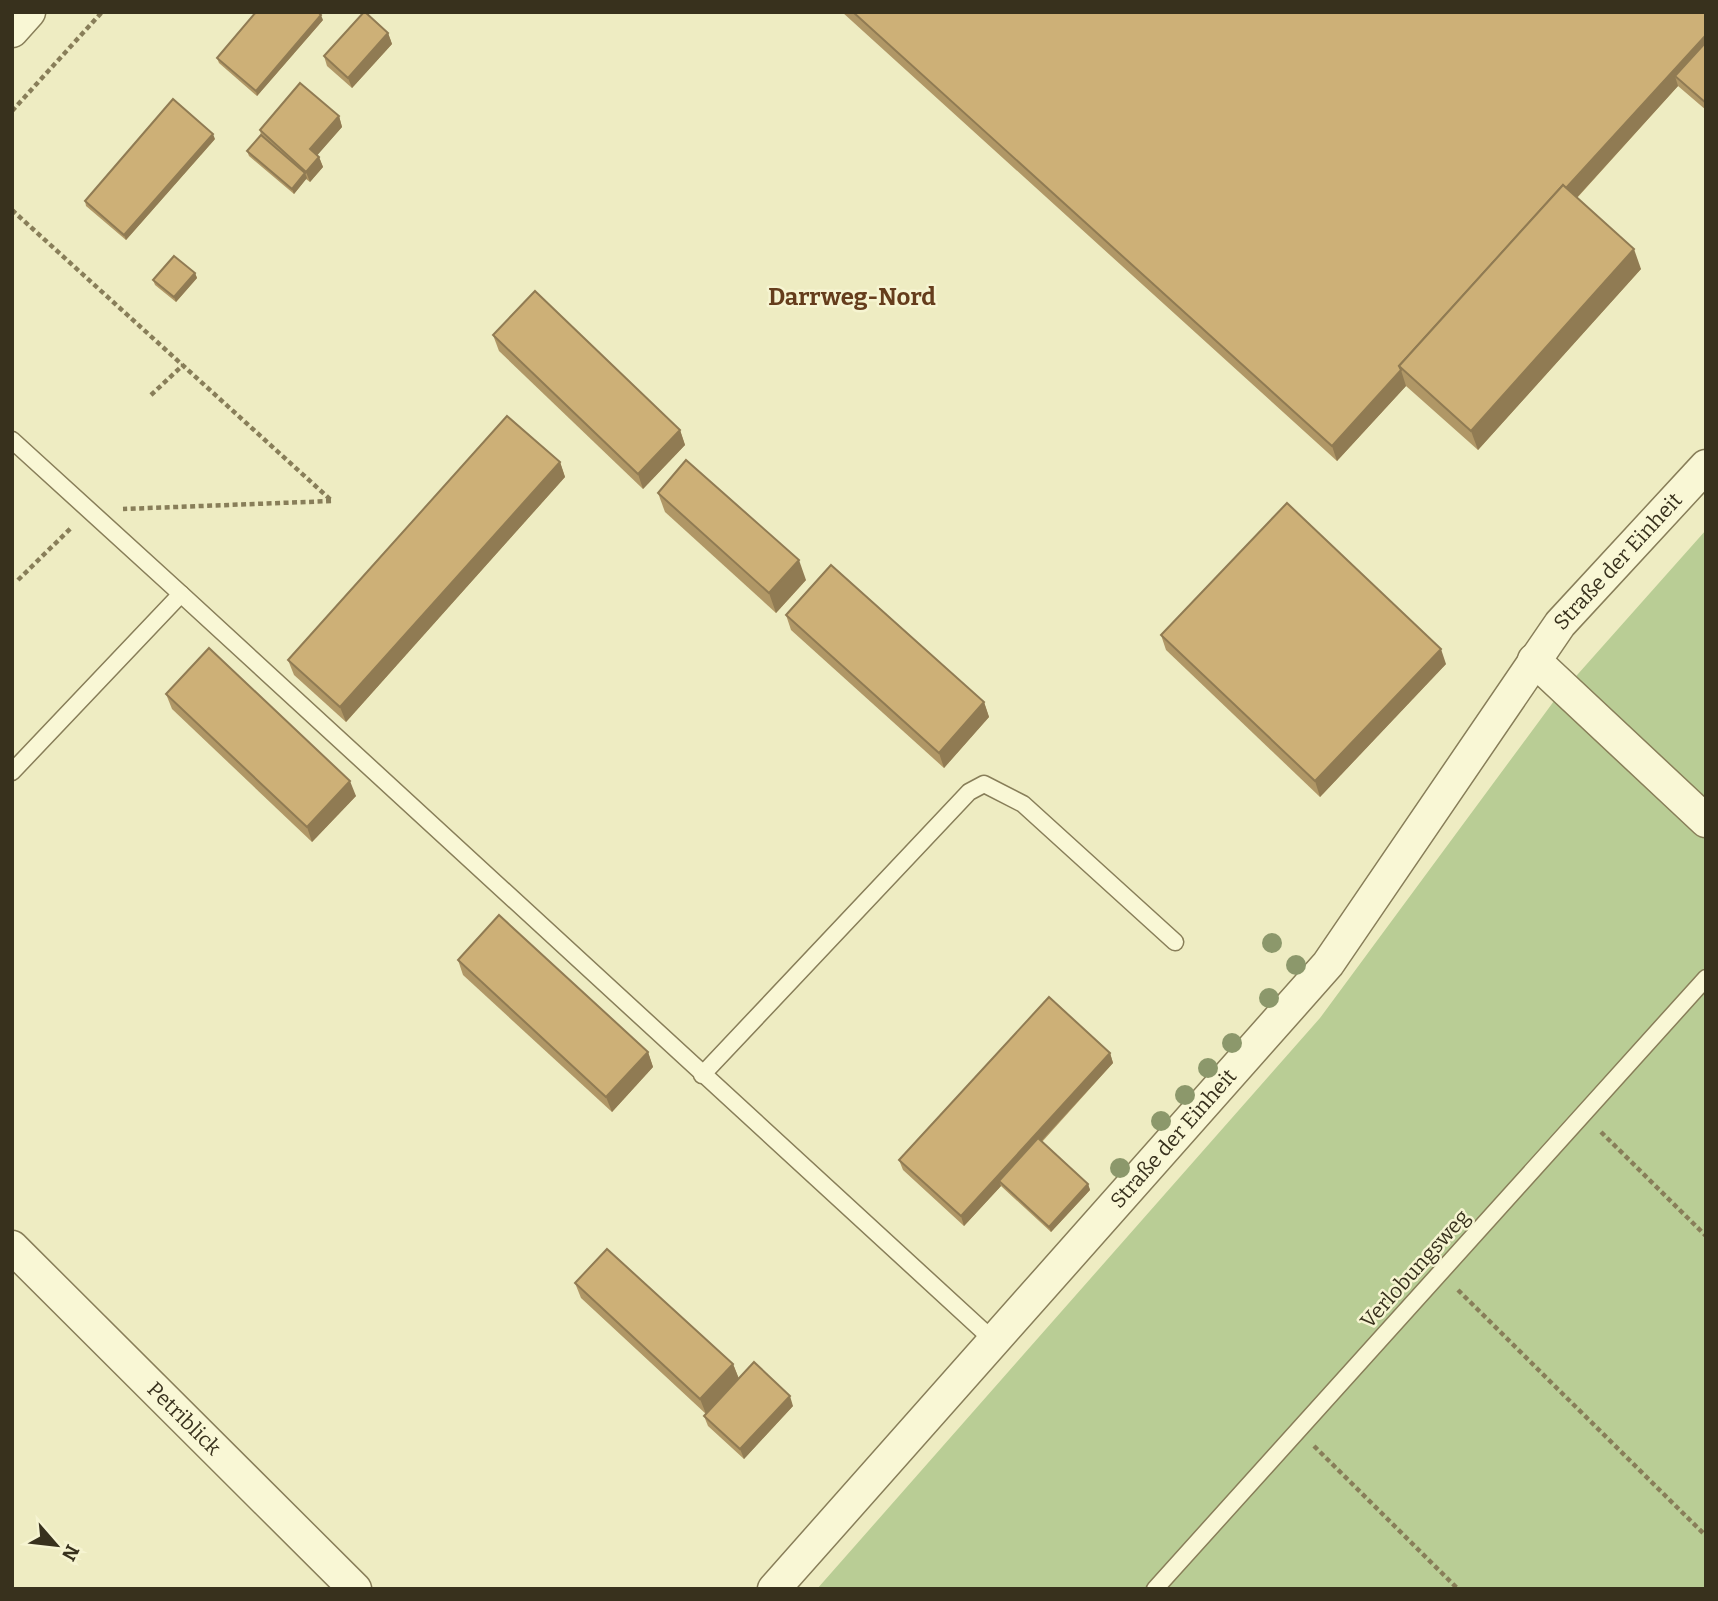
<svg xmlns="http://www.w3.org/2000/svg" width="1718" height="1601" font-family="Bitter,serif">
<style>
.green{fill:#b9cd95}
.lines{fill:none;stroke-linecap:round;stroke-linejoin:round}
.lane-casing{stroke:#887e59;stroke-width:19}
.street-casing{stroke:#887e59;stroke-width:35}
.path{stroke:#887e59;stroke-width:4.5;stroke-dasharray:5 3.5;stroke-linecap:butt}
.lane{stroke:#f9f7d5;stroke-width:16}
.street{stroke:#f9f7d5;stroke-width:32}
.tree{fill:#8c986b}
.wall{fill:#b09766}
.shaded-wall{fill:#907b53}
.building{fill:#cdb077;stroke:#907b53;stroke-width:2}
.labels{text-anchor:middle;stroke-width:5;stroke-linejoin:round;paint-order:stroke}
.street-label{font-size:21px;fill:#38311d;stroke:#f6f4d1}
.quarter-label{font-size:24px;font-weight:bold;fill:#653d1c;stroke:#f6f4d1}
</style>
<rect width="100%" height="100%" fill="#eeecc2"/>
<polygon class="green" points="1706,530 1706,1589 817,1589 1320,1018 1554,701"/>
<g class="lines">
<g class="lane-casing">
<g id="lane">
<polyline points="12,440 181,594 12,772"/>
<polyline points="181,594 994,1341"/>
<polyline points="702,1075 969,792 984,784 1023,804 1175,942"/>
<polyline points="1155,1589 1706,978"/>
</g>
</g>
<g class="street-casing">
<g id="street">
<polyline points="12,31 29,12"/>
<polyline points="1534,660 1706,821"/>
<path id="s1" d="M12,1247l343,342"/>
<path id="s2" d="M774,1589l554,-625 232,-340 146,-158"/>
</g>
</g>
<g class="path">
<polyline points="12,111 102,12"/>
<polyline points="12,210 332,501 123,509"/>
<polyline points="151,395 183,365"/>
<polyline points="18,580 72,527"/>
<polyline points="1601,1132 1706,1236"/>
<polyline points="1458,1290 1706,1536"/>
<polyline points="1314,1446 1458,1589"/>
</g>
<use href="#lane" class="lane"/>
<use href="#street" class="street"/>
</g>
<g class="tree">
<circle cx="1272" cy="943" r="10"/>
<circle cx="1296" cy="965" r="10"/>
<circle cx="1269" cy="998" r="10"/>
<circle cx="1232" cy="1043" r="10"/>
<circle cx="1208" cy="1068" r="10"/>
<circle cx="1185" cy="1095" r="10"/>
<circle cx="1161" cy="1121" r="10"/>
<circle cx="1120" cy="1168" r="10"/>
</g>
<g class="wall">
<polygon points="842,12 1706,12 1706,110 1678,86 1577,198 1641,269 1478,450 1406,386 1337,461"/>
<polygon points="323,20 257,96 219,63 217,58"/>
<polygon points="388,33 392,44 352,88 327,66 324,56"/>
<polygon points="339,116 342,127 317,155 319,157 323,167 310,182 306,179 294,194 249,156 247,151 261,135 260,130"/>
<polygon points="215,139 126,240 86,206 85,201"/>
<polygon points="195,273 197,278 176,302 155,285 153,280"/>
<polygon points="493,335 680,430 685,445 643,489 499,351"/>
<polygon points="560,462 565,477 346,722 294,675 288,660"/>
<polygon points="658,493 806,580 776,613 665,512"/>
<polygon points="786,615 984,702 989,717 944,768 791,630"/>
<polygon points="1161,635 1446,664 1320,797 1166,650"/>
<polygon points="166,694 356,796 312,842 172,709"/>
<polygon points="458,960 648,1052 653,1067 612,1112 463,975"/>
<polygon points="1110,1053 1113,1063 1042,1142 1088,1184 1090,1190 1051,1232 1001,1186 964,1226 903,1170 899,1160"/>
<polygon points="575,1283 733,1364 739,1379 793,1406 744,1459 708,1426 704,1416 706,1414 581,1298"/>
</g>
<g class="shaded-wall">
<polygon points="321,15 323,20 257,96 256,91"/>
<polygon points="388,33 392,44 352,88 348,78"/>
<polygon points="1706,35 1706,56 1675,76 1678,86 1413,378 1402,369"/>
<polygon points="339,116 342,127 314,159 310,149"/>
<polygon points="213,134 215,139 126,240 124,235"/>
<polygon points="319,157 323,167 310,182 306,172"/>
<polygon points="305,173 307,178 294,194 292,189"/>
<polygon points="1634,249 1641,269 1478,450 1471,431"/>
<polygon points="195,273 197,278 176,302 174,297"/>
<polygon points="1401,370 1406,386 1337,461 1332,446"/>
<polygon points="680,430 685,445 643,489 638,474"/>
<polygon points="560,462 565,477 346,722 340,707"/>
<polygon points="799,560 806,580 776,613 769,593"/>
<polygon points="1441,649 1446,664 1320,797 1315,781"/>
<polygon points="984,702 989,717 944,768 939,753"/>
<polygon points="350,781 356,796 312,842 307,827"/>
<polygon points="648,1052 653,1067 612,1112 606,1097"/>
<polygon points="1110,1053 1113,1063 1002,1184 999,1181 1001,1186 964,1226 961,1216"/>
<polygon points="1088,1184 1090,1190 1051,1232 1049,1227"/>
<polygon points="733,1364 739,1379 706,1414 700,1399"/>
<polygon points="790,1396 793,1406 744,1459 740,1449"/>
</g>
<g class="building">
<polygon points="256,12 318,12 321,15 256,91 217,58"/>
<polygon points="364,12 365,12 388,33 348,78 324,56"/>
<polygon points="853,12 1706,12 1706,35 1566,188 1563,185 1399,366 1401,370 1332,446"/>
<polygon points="1706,42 1706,103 1675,76"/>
<polygon points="300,83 339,116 310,149 319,157 306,172 260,130"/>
<polygon points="173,99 213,134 124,235 85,201"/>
<polygon points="261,135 305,173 292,189 247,151"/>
<polygon points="1563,185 1634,249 1471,431 1399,366"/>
<polygon points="174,256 195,273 174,297 153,280"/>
<polygon points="535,291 680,430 638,474 493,335"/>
<polygon points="507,416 560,462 340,707 288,660"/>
<polygon points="686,460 799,560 769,593 658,493"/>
<polygon points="1287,503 1441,649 1315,781 1161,635"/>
<polygon points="831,565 984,702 939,753 786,615"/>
<polygon points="209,648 350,781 307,827 166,694"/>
<polygon points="499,915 648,1052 606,1097 458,960"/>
<polygon points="1049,997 1110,1053 961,1216 899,1160"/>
<polygon points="1038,1138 1088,1184 1049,1227 999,1181"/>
<polygon points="607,1249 733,1364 700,1399 575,1283"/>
<polygon points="754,1362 790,1396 740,1449 704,1416"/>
</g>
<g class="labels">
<g class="street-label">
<text dy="7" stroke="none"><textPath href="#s2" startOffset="1332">Straße der Einheit</textPath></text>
<text dy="7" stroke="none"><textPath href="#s2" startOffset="602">Straße der Einheit</textPath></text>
<text transform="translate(1415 1269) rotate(-48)" y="7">Verlobungsweg</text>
<text dy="7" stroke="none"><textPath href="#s1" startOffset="243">Petriblick</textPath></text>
</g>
<g class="quarter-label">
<text x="852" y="305">Darrweg-Nord</text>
</g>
</g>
<rect width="1718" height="1601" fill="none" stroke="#38311d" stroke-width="28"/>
<g transform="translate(56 1545) rotate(118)" stroke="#f6f4d1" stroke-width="5" paint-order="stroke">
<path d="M0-5L12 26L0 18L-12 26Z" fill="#38311d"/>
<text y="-10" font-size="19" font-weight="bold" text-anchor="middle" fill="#38311d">N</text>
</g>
</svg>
